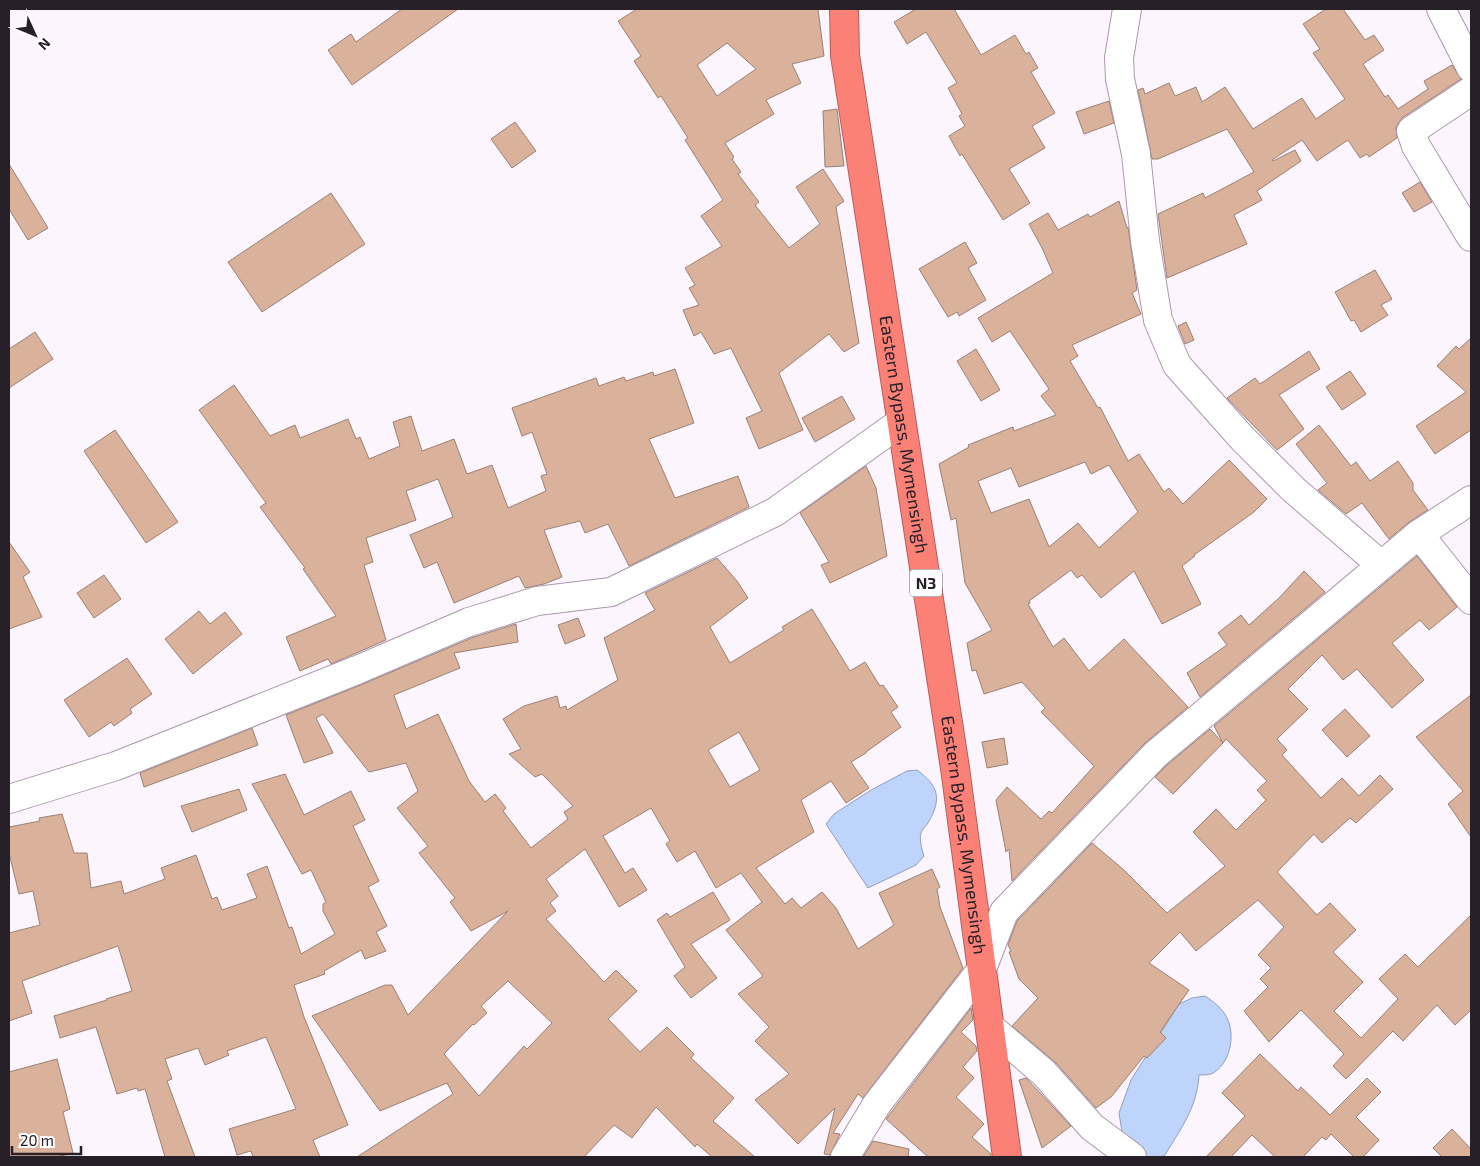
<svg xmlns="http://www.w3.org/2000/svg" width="1480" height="1166" font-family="'Exo 2',sans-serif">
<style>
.water{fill:#bfd4fa;stroke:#919ebb}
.building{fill:#dab19a;stroke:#998174;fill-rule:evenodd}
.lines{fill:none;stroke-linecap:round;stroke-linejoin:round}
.minor-casing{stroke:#aa98ac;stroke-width:30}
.highway-casing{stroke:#b15f5b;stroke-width:30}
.minor{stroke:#fff;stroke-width:28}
.highway{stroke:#fb8177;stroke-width:28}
.labels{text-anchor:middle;stroke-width:5;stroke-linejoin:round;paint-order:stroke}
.shield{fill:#fff;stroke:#686368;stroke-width:1}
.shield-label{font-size:16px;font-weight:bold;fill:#272028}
.street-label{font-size:18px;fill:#272028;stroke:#fff}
</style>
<rect width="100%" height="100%" fill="#fdf5fe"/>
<g class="water">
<path d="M917,770c22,16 25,29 11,53 -2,3 -6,6 -7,10 -2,6 1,17 3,23l-8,9 -48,23 -42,-64 8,-10 37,-24 36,-19z"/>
<path d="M1205,996c8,5 18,13 22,22 9,18 3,47 -16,56 -3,1 -9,1 -12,1 -2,33 -18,53 -34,80l-4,2h-18l-20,-19 -4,-25 12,-33 48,-76 13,-6z"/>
</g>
<g class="building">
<polygon points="402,9 458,9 352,85 328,50 351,34 356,42"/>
<path d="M637,9h181l6,47 -32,8 9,19 -35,17 8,14 -49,29 9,14 -2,2 9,13 -3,2 21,28 -4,3 34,43 31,-24 -24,-37 27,-18 21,32 -8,6 23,136 -15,9 -15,-18 -50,39 24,57 -44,19 -13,-31 16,-7 -31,-63 -17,6 -13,-22 -7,4 -11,-26 16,-5 -10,-17 6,-3 -10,-17 37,-22 -21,-30 22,-16 -38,-60 3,-2 -27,-42 -3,2 -24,-37 7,-5 -23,-35zM727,43l29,26 -39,27 -20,-31z"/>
<polygon points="916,9 954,9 981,55 1015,35 1026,54 1029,52 1038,68 1031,72 1055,113 1032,126 1045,148 1009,169 1030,203 1003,220 962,154 960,156 949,136 965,126 959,116 962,114 948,88 957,83 926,32 907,44 894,22"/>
<polygon points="1326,9 1343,9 1365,40 1374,35 1384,50 1363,64 1385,97 1388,95 1398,109 1428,89 1424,81 1452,65 1461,79 1402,118 1396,127 1397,138 1369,157 1367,154 1360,158 1348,140 1317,161 1302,140 1272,160 1273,161 1295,150 1301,161 1257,191 1262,200 1234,215 1247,244 1167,278 1158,214 1203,193 1205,198 1254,172 1227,129 1158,159 1152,159 1138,90 1143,88 1145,94 1169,83 1175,96 1196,87 1202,102 1225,87 1253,129 1302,98 1316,119 1345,99 1313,53 1320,49 1303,24"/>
<polygon points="1109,101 1114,123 1084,134 1076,112"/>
<polygon points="837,109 844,166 825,167 823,111"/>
<polygon points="515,122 536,151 512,168 491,139"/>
<polygon points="9,164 48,228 28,240 9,209"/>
<polygon points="1420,182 1432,202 1414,212 1402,193"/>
<polygon points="331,193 365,244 262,312 228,262"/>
<path d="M1119,201l8,27 1,-1 9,63 -5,3 9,21 -69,31 6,11 -8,5 28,47 2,-1 28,54 11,-7 25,38 5,-4 14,16 46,-44 38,39 -13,13 -60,43 1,1 -13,10 19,38 -39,20 -28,-53 -33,27 -19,-23 -5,3 -6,-8 -42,31 1,2 -2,1 25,43 11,-9 25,33 35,-32 64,68 -43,36 -133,138 -3,-32 -3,3 -10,-52 11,-13 34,32 8,-8 3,2 42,-47 -53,-54 4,-4 -23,-26 -38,12 -8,-24 -4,1 -5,-28 25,-13 -27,-47 -9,-65 -5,2 -12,-56 30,-17 -1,-2 45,-18 1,4 42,-16 -15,-19 8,-7 -39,-58 -18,11 -14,-24 75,-45 -11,-25 -13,-24 19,-11 10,17 30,-16 2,3zM1085,462l6,12 18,-9 29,47 -39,36 -21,-25 -29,24 -20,-48 -38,14 -13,-32 33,-13 8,19z"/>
<polygon points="965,242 977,263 968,268 986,300 959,316 957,312 948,317 919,269"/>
<polygon points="1375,270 1392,299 1381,305 1388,315 1361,332 1354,320 1351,321 1335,292"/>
<polygon points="1186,322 1194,340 1185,344 1178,326"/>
<polygon points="35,332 53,359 9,388 9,349"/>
<polygon points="1471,338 1471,430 1435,454 1416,426 1466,392 1437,366 1456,346 1459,349"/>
<polygon points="976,349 1000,390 981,401 957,361"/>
<polygon points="1309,351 1320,369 1279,395 1304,429 1277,450 1227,398 1255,378 1260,384"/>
<polygon points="675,369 694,423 649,439 675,498 738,476 749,507 629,566 608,524 585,533 580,521 544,530 562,577 544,584 525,588 519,576 454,603 437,562 424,568 410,535 453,517 438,479 406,491 416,520 366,538 373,562 364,565 386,640 331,664 328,659 300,671 286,637 336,616 303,569 305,568 260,507 266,503 199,410 234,385 270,436 295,425 300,438 348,419 356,439 360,437 369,459 400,446 393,422 411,416 422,451 454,439 467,474 492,465 508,508 546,491 541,476 547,474 532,432 522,436 512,408 596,378 599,386 624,377 626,381 653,372 654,376"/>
<polygon points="1350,371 1366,394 1342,410 1326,387"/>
<polygon points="842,396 855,419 815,442 802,418"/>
<polygon points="1319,425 1351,466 1356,462 1370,481 1398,461 1413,483 1413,490 1428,510 1409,522 1389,539 1362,503 1346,514 1318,490 1327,483 1296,444"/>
<polygon points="115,430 178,522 146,543 84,451"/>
<polygon points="866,466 876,488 887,556 830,583 821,565 829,562 800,513"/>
<polygon points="9,542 30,572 23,577 42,617 9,629"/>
<polygon points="1417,556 1457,607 1429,630 1420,620 1392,643 1424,680 1392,708 1357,669 1343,680 1322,655 1288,689 1308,709 1277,739 1287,750 1282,755 1321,798 1342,778 1359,796 1380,775 1393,789 1356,823 1350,818 1322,843 1314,834 1277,872 1317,915 1330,903 1356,930 1333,952 1363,982 1334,1011 1361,1038 1398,999 1379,979 1405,954 1418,967 1471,915 1471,1010 1455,1025 1437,1005 1403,1041 1393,1031 1346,1079 1333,1066 1344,1054 1301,1010 1269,1042 1244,1011 1268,987 1260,979 1271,968 1258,955 1284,927 1258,900 1196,951 1180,932 1149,963 1189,990 1160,1032 1166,1038 1147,1058 1144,1056 1111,1097 1096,1108 1056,1063 1012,1026 1038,998 1019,979 1009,952 1011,951 1008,945 1017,921 1092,843 1124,870 1167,913 1225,866 1193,832 1216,809 1236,830 1266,800 1257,790 1267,781 1226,739 1223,743 1214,726"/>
<path d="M717,558l20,23 11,17 -38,29 20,36 54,-33 -2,-3 30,-18 38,62 15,-9 15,24 3,-1 15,22 -7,5 10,15 -35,25v1l-15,9 18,26 -23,15 -15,-22 -30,19 13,32 -58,36 29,36 7,-6 9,10 21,-16 14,16 22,41 36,-24 -15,-32 53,-24 8,18 -3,2 3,18 23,61 -100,130 -5,-4 -25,39 7,1 -10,21 -6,-1 11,-46 -37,36 -43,-44 34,-26 -34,-33 14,-14 -31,-33 25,-18 -37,-46 36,-28 -21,-29 -25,15 -21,-37 -18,11 -11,-18 4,-3 -19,-33 -48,28 22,37 8,-5 14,22 -28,17 -34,-58 -39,30 12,17 -8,7 6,8 -10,8 58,63 12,-12 21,21 -29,28 32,33 27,-25 27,27 -3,4 43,40 -21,23 42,36h-43l-15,-13 -2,3 -39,-40 -24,31 -18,-13 -30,32h-227l96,-63 -6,-11 -67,28 -68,-95 73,-31h7l16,30 100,-104 -37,20 -21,-29 5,-4 -36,-45 9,-7 -31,-38 21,-17 -12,-28 -37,9 -46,-58 -7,4 17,35 -29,10 -18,-48 77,-31 111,-47 42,-13 2,18 -64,11 6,15 -66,27 12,34 32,-15 31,67 16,21 10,-8 11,14 -3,3 28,37 37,-29 -4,-7 9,-6 -31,-32 -7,3 -26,-23 12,-5 -18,-30 21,-13 33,-10 3,12 6,-2 1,4 51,-30 -14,-42 51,-28 -10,-17zM739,732l21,38 -30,17 -22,-37zM508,981l44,42 -25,26 -3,-3 -45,50 -35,-42 29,-30 1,1 13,-12 -6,-7z"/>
<polygon points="1304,571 1325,592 1200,697 1187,673 1227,645 1218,633 1241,615 1249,625 1279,598"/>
<polygon points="104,575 121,599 94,618 77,593"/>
<polygon points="199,611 210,624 225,612 242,634 193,674 165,639"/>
<polygon points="578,618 585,636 565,644 558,625"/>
<polygon points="127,658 152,694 130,709 132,713 114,726 111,722 89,737 64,700"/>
<polygon points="1471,695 1471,837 1448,804 1463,791 1416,737"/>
<polygon points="1345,709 1370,736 1347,757 1322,730"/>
<polygon points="252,728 258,745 144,787 140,773"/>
<polygon points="1210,729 1223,743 1173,794 1155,777 1167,765"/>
<polygon points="1004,738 1008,764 987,768 982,742"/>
<polygon points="285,774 304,815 351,791 365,820 353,826 379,881 368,887 387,926 376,932 386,951 365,959 361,950 324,971 325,974 294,985 304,1017 348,1125 313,1140 320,1157 253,1157 251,1151 237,1155 229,1129 296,1109 266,1037 227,1051 229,1055 205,1065 198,1048 165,1059 172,1079 167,1081 195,1157 165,1157 145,1089 138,1091 137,1088 117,1094 96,1027 60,1038 54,1016 107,1000 106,999 132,991 118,946 22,981 32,1013 9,1021 9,933 40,925 33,891 19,894 9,853 9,827 40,821 39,818 62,814 74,853 87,853 91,888 121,881 124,894 165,879 161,868 196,855 212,899 217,897 222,910 257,898 247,874 267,866 289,928 292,927 301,954 335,934 323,911 323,904 326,902 311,870 302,874 252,784"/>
<polygon points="239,789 247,810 192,832 181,806"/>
<polygon points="713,892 730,920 691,944 717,978 691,998 674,976 685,967 657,920 667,913 670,917"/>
<polygon points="971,1008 973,1020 961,1032 976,1046 977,1051 963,1067 974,1078 956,1097 984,1124 972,1137 991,1154 991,1157 928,1157 886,1119"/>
<polygon points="1260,1054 1298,1091 1301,1087 1330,1115 1367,1078 1381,1092 1356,1117 1379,1140 1363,1157 1354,1157 1331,1134 1326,1140 1322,1137 1303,1157 1275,1157 1252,1135 1231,1157 1206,1157 1245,1116 1222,1093"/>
<polygon points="57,1059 70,1109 63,1112 73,1153 57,1157 9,1157 9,1072"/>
<polygon points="1026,1078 1071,1126 1042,1148 1019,1080"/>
<polygon points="1452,1129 1471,1149 1471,1157 1442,1157 1433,1148"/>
<polygon points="873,1141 909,1149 908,1157 863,1157"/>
</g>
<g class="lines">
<g class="minor-casing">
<g id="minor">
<polyline points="1127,9 1119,58 1120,79 1136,154 1145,241 1158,320 1177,365 1242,438 1293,489 1381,565"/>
<polyline points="1441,9 1471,68"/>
<polyline points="1471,91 1411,131 1416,146 1471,237"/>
<polyline points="1419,534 1471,600"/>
<polyline points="9,799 116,766 357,670 469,622 537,601 611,592 775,512 901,422"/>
<polyline points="990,1027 1044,1073 1092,1127 1132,1157"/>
<polyline points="845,1157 877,1104 982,969 1004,912 1156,754 1419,534 1471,500"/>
</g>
</g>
<g class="highway-casing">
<g id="highway">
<path id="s1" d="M844,9l1,46 110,713 52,389"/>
</g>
</g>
<use href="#minor" class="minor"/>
<use href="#highway" class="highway"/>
</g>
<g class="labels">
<rect class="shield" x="910" y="569.5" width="32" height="27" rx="4"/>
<g class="shield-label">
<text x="926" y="589">N3</text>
</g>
<g class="street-label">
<text dy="6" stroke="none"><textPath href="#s1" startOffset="430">Eastern Bypass, Mymensingh</textPath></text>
<text dy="6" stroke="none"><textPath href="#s1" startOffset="835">Eastern Bypass, Mymensingh</textPath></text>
</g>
</g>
<rect width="1480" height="1166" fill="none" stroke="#272028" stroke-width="20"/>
<g transform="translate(35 35) rotate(134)" stroke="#ffffff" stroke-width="4" paint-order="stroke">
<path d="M0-4L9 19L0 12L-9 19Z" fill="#272028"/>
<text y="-8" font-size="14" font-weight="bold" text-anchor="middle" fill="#272028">N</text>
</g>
<path d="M12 1146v8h69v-8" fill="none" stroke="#272028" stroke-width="2.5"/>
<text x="20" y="1146" font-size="15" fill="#272028" stroke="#ffffff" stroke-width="4" paint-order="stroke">20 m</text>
</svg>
